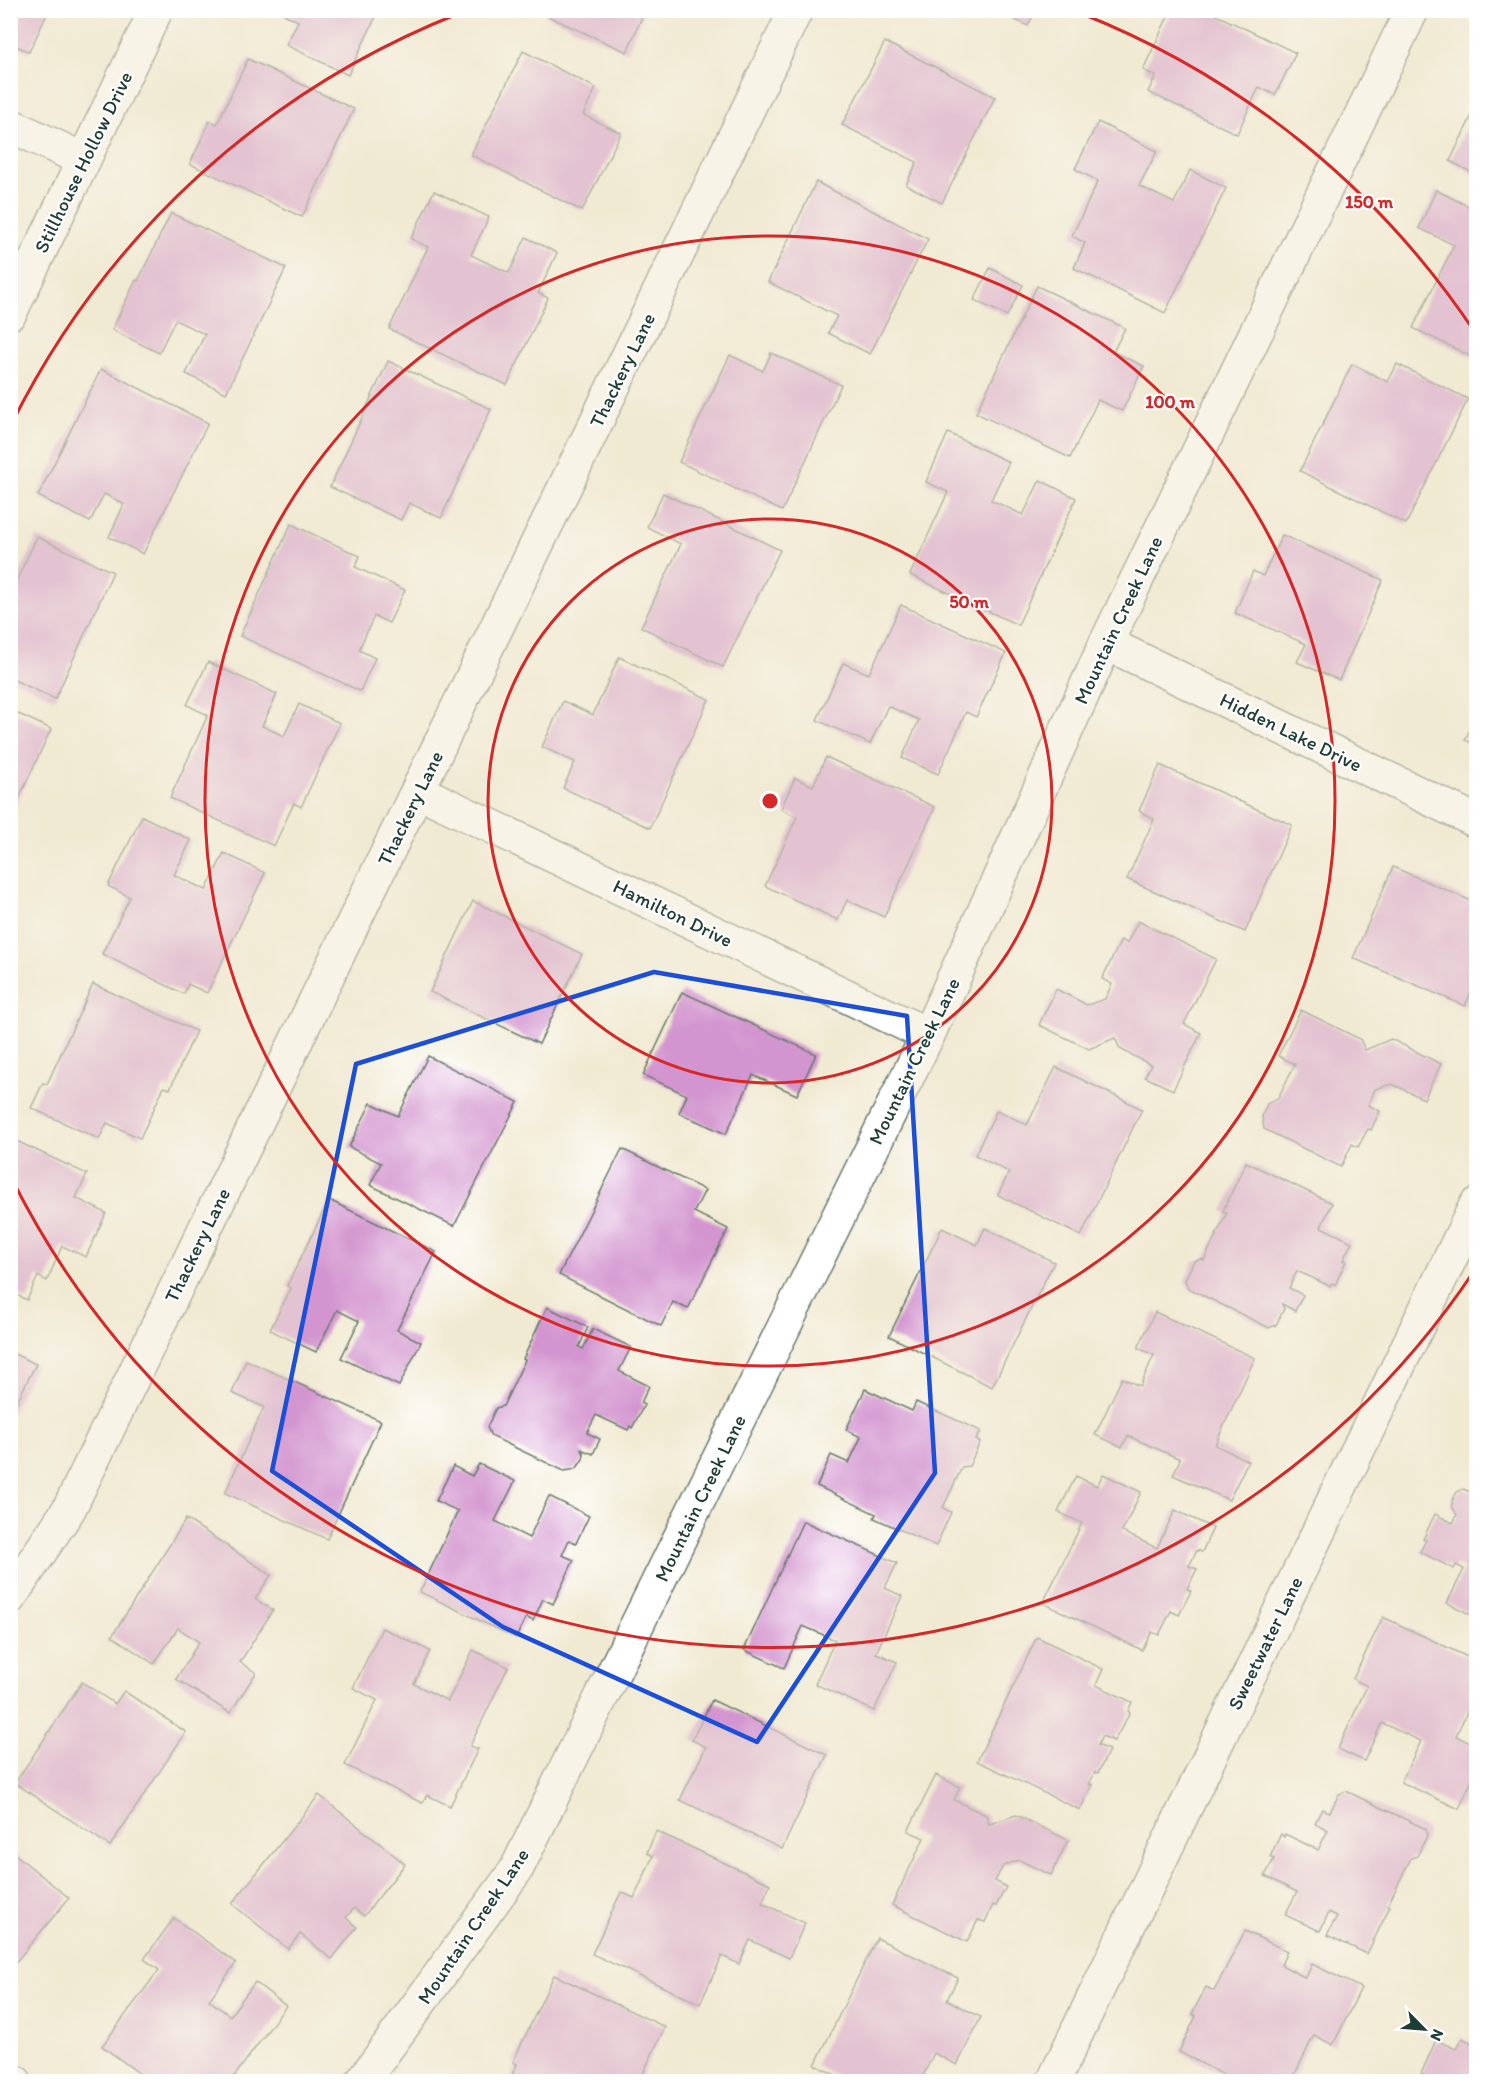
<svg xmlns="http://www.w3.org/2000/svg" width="1487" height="2092" font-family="Itim,sans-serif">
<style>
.building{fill:#d395cf}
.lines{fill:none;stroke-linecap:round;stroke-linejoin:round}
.minor-casing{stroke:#687a6c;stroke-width:36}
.minor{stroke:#fff;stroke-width:33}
.marked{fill:none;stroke:#1d4ed8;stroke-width:4.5;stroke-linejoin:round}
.ring{fill:none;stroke:#d62828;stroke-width:3}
.labels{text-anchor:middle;stroke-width:4.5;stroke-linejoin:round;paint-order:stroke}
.street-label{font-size:20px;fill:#1f3d34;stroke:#fff}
.centre{fill:#d62828;stroke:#fff;stroke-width:3}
.ring-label{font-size:18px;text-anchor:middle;font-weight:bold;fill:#d62828;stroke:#fff;stroke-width:4.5;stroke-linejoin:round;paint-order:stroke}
</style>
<rect width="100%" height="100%" fill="#fff"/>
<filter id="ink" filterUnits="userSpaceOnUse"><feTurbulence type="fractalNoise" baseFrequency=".0167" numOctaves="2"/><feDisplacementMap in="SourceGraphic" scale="12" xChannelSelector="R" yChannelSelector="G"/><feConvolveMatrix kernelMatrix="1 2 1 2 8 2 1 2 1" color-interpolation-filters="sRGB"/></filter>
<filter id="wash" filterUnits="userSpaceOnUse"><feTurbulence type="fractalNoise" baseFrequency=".008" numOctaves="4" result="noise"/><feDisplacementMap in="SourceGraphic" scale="24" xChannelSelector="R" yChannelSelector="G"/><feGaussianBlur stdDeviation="1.35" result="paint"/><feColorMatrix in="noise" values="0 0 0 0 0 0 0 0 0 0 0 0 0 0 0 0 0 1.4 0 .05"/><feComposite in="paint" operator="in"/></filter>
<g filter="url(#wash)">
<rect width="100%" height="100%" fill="#f1ead3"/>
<g id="blocks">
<g class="building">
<polygon points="10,10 49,10 29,52 10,43"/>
<polygon points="276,10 379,10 348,75 286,45 298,21"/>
<polygon points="547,10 645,10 627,52 545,15"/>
<polygon points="995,10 1036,10 1028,26"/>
<polygon points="1171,10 1206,10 1296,53 1275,95 1259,87 1237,134 1148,92 1156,76 1143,70"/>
<polygon points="885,42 995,97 942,203 906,185 917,162 842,125"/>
<polygon points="523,51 596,88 583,115 621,133 582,211 471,155"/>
<polygon points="248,59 354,109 302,217 190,164 210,121 217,124"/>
<polygon points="1476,107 1476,175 1450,161"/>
<polygon points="1098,122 1157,151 1139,186 1174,203 1190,170 1226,188 1165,313 1074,268 1085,243 1072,236 1098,181 1075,169"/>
<polygon points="816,182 928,239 870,354 828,333 837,316 768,282"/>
<polygon points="1436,190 1476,210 1476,359 1413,328 1454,245 1419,228"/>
<polygon points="434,191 489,217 471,255 509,273 526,237 557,253 538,293 548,298 507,385 389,329 428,247 411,239"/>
<polygon points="171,213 286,268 226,393 186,374 205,334 175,320 159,353 112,330 136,280 138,281"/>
<polygon points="990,268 1023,285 1007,316 974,300"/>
<polygon points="1037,286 1125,328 1113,352 1144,366 1122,411 1098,400 1070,458 976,413"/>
<polygon points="771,353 841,385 782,511 679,462 730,355 763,371"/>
<polygon points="388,361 491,409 441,518 409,503 401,520 330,487"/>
<polygon points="1352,364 1388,382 1397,364 1468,399 1406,524 1300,471"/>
<polygon points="101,369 208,423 143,554 109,537 124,504 104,494 90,522 38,496"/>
<polygon points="948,433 1009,462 991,500 1023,515 1040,480 1076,498 1018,625 910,575 948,492 926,482"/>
<polygon points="663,493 780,550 723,667 641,627 681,544 647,527"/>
<polygon points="291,524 360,556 355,567 405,590 389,623 374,616 359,650 375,658 360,691 240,636"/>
<polygon points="1282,535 1383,580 1339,680 1297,662 1306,644 1235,613 1253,571 1263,576"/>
<polygon points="37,537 113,572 55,699 10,678 10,594"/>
<polygon points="901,605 1006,653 976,717 966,712 938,774 902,758 919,720 888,706 870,744 817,720 843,663 869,674"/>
<polygon points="619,657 709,699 650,828 563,788 575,762 542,747 563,701 593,715"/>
<polygon points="208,662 277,694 262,726 284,736 299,704 340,723 301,807 294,803 274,846 170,798 208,715 187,705"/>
<polygon points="10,710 51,729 10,818"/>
<polygon points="1476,716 1476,745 1465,740"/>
<polygon points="826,757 935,807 884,917 847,900 838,920 765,886 797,817 781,809 795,778 813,786"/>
<polygon points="1160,765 1292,825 1245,932 1127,879 1154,819 1139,811"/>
<polygon points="142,816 191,840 174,875 206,890 224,853 265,873 207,993 188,984 184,994 102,954 130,897 108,886"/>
<polygon points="1393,867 1476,903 1476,980 1465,1006 1353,958"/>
<polygon points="473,901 582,954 539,1044 430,992"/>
<polygon points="1138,921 1216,959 1184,1024 1201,1033 1173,1090 1145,1077 1151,1065 1120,1049 1115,1038 1089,1049 1039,1025 1056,989 1087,1005 1105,999 1112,984 1102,979 1121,940 1127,943"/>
<polygon points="93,984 196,1031 170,1089 164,1087 140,1138 107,1123 99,1139 31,1108 43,1083 47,1084"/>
<polygon points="682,992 816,1054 797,1095 753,1075 726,1134 679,1113 687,1095 643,1075"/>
<polygon points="1301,1010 1360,1039 1365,1050 1391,1039 1441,1064 1424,1099 1392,1084 1375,1089 1368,1105 1380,1111 1371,1130 1368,1129 1358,1147 1352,1144 1341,1167 1264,1129 1262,1116 1267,1104 1278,1098 1295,1064 1278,1056"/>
<polygon points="428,1056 518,1102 454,1226 370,1185 381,1163 349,1147 371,1103 398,1116"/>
<polygon points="1056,1067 1142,1109 1081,1236 998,1195 1009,1172 975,1155 997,1110 1027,1125"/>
<polygon points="10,1138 87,1174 76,1198 106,1213 86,1257 62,1246 47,1281 38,1276 27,1300 10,1292"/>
<polygon points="622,1149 705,1190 694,1212 728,1229 688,1309 673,1302 661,1326 559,1275"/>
<polygon points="1246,1162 1332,1203 1321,1227 1352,1242 1343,1260 1346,1261 1335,1285 1332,1283 1330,1286 1297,1271 1289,1288 1303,1295 1295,1311 1282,1304 1284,1309 1276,1325 1269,1328 1188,1288 1185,1280 1194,1261 1201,1259 1204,1260 1227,1213 1223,1211"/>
<polygon points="329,1200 436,1252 397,1330 421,1342 399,1386 341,1358 359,1321 337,1310 316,1352 270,1330 291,1288 287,1286"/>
<polygon points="942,1228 977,1245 985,1228 1054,1262 992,1387 889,1336"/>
<polygon points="547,1307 588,1327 579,1347 583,1349 593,1329 631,1347 619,1371 649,1386 641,1403 644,1405 632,1428 630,1426 628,1430 596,1415 587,1433 600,1439 593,1454 581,1449 584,1454 583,1459 577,1468 571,1470 564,1471 491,1436 487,1427 496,1408 503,1406 525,1360 523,1359"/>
<polygon points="1155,1312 1255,1358 1215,1445 1248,1461 1229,1500 1173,1475 1180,1459 1128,1436 1122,1447 1095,1435 1122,1378 1140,1386 1154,1355 1138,1348"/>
<polygon points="10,1352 36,1364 10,1415"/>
<polygon points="246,1360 381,1421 327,1539 225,1493 264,1407 232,1393"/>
<polygon points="865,1389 912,1411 916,1402 981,1431 976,1440 980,1442 969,1466 962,1467 943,1508 951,1512 936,1546 874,1518 876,1514 817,1486 831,1455 849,1463 861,1437 846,1430"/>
<polygon points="479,1464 515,1481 495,1521 529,1538 549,1496 589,1516 576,1543 569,1540 562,1555 574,1560 553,1604 543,1599 533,1621 526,1617 516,1638 420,1592 458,1511 436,1501 453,1466 472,1476"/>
<polygon points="1103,1474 1141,1492 1122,1532 1157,1548 1175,1510 1213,1528 1202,1552 1197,1550 1189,1566 1197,1569 1187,1589 1191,1591 1179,1615 1171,1611 1159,1635 1152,1632 1142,1650 1043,1603 1082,1523 1058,1512 1076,1476 1097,1486"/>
<polygon points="1463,1489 1476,1494 1476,1617 1447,1603 1464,1569 1456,1565 1454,1569 1420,1552 1426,1540 1423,1539 1435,1514 1453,1523 1457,1515 1453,1508 1452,1501 1457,1492"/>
<polygon points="186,1519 271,1575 255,1599 273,1610 240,1662 256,1673 230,1713 176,1679 199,1642 178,1628 154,1664 112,1636"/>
<polygon points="803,1521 897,1563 885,1588 902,1596 876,1653 897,1662 874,1711 815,1684 835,1640 803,1626 784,1668 744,1650"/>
<polygon points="1383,1617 1476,1661 1476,1692 1456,1736 1476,1746 1476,1770 1459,1809 1401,1782 1421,1741 1382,1723 1364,1761 1338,1749 1367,1686 1353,1679"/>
<polygon points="382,1628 430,1651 414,1684 448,1701 473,1650 508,1667 470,1746 478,1749 450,1806 427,1795 422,1803 345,1765 377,1700 353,1688"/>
<polygon points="1037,1637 1103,1669 1096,1685 1132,1702 1128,1711 1130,1713 1114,1741 1102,1736 1098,1745 1109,1750 1098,1773 1095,1772 1089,1784 1092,1785 1080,1810 977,1761"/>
<polygon points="82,1682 115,1704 124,1691 186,1732 110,1846 15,1783"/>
<polygon points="712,1700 827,1755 782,1849 680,1800 706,1747 692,1740"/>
<polygon points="936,1775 960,1787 954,1800 986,1815 989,1824 1016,1815 1068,1840 1051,1875 1019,1860 1003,1866 995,1881 1006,1887 996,1906 993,1905 985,1922 978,1920 967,1942 892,1905 924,1838 908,1831"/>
<polygon points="1346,1791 1426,1829 1427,1836 1417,1856 1411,1858 1388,1905 1390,1906 1367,1954 1327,1935 1337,1916 1329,1912 1320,1931 1285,1915 1297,1892 1265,1876 1274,1859 1270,1857 1281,1834 1284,1837 1285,1834 1318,1850 1328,1830 1315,1823 1322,1809 1330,1812 1339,1794"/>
<polygon points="319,1795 405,1864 364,1916 354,1908 346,1918 357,1927 332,1959 300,1934 288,1949 232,1904"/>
<polygon points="656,1831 770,1884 762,1903 805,1923 789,1958 750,1940 739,1964 722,1956 700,2004 592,1954 621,1892 634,1898 653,1856 647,1853"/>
<polygon points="10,1850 69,1898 10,1969"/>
<polygon points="174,1918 236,1963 209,2000 230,2016 255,1982 286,2006 230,2082 151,2082 102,2046 159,1970 144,1959"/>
<polygon points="1245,1931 1287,1951 1281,1965 1306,1978 1312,1964 1361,1988 1333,2045 1314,2035 1291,2082 1238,2082 1179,2052 1196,2016 1192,2014 1206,1987 1214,1991"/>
<polygon points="877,1938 958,1978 947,2000 981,2017 957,2065 934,2053 920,2082 850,2082 815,2065"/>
<polygon points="554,1975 665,2027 639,2082 509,2082 517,2064 513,2062"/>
<polygon points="1462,2038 1476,2045 1476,2082 1438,2082 1421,2074 1436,2040 1456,2049"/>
</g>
</g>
</g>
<g filter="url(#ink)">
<use href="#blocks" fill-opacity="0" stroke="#687a6c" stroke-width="1.5"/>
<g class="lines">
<g class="minor-casing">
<g id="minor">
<polyline points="10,125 84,160"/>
<polyline points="10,313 156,10"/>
<polyline points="1106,643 1476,821"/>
<polyline points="418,791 928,1035"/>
<polyline points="10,1597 69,1509 796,10"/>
<polyline points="10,2078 15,2082"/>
<polyline points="362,2082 516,1870 928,1035 1106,643 1412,10"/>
<polyline points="1053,2082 1476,1205"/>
</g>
</g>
<use href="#minor" class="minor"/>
</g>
</g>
<path d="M0 0H1487V2092H0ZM654,972l253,44 28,457 -178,269 -254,-115 -231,-156 84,-407z" fill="#f1ead3" fill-opacity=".55" fill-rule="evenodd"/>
<path class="marked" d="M654,972l253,44 28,457 -178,269 -254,-115 -231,-156 84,-407z"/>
<g class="ring">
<circle cx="770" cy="801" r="282"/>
<circle cx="770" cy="801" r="565"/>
<path d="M1476 1268A847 847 0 0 1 12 1179M12 423A847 847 0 0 1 460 13M1080 13A847 847 0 0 1 1476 334"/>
</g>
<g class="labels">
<g class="street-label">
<text transform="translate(83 162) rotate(-64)" y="7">Stillhouse Hollow Drive</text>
<text transform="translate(622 370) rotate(-64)" y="7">Thackery Lane</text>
<text transform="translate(1118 620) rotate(-65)" y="7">Mountain Creek Lane</text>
<text transform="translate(1291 732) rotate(26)" y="7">Hidden Lake Drive</text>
<text transform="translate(410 808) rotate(-64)" y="7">Thackery Lane</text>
<text transform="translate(673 913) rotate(26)" y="7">Hamilton Drive</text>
<text transform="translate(914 1061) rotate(-64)" y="7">Mountain Creek Lane</text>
<text transform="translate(197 1245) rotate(-64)" y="7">Thackery Lane</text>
<text transform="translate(700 1498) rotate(-64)" y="7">Mountain Creek Lane</text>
<text transform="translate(1265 1643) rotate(-64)" y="7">Sweetwater Lane</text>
<text transform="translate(473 1926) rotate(-56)" y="7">Mountain Creek Lane</text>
</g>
</g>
<circle cx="770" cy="801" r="9" class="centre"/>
<g class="ring-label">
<text x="1369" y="208">150 m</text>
<text x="1170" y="408">100 m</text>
<text x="969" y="608">50 m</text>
</g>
<rect width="1487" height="2092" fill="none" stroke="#fff" stroke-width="36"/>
<g transform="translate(1424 2029) rotate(115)" stroke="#ffffff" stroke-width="4.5" paint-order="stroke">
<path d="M0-4.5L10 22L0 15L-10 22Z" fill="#1f3d34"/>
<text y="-9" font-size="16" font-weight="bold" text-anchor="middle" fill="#1f3d34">N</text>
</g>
</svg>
